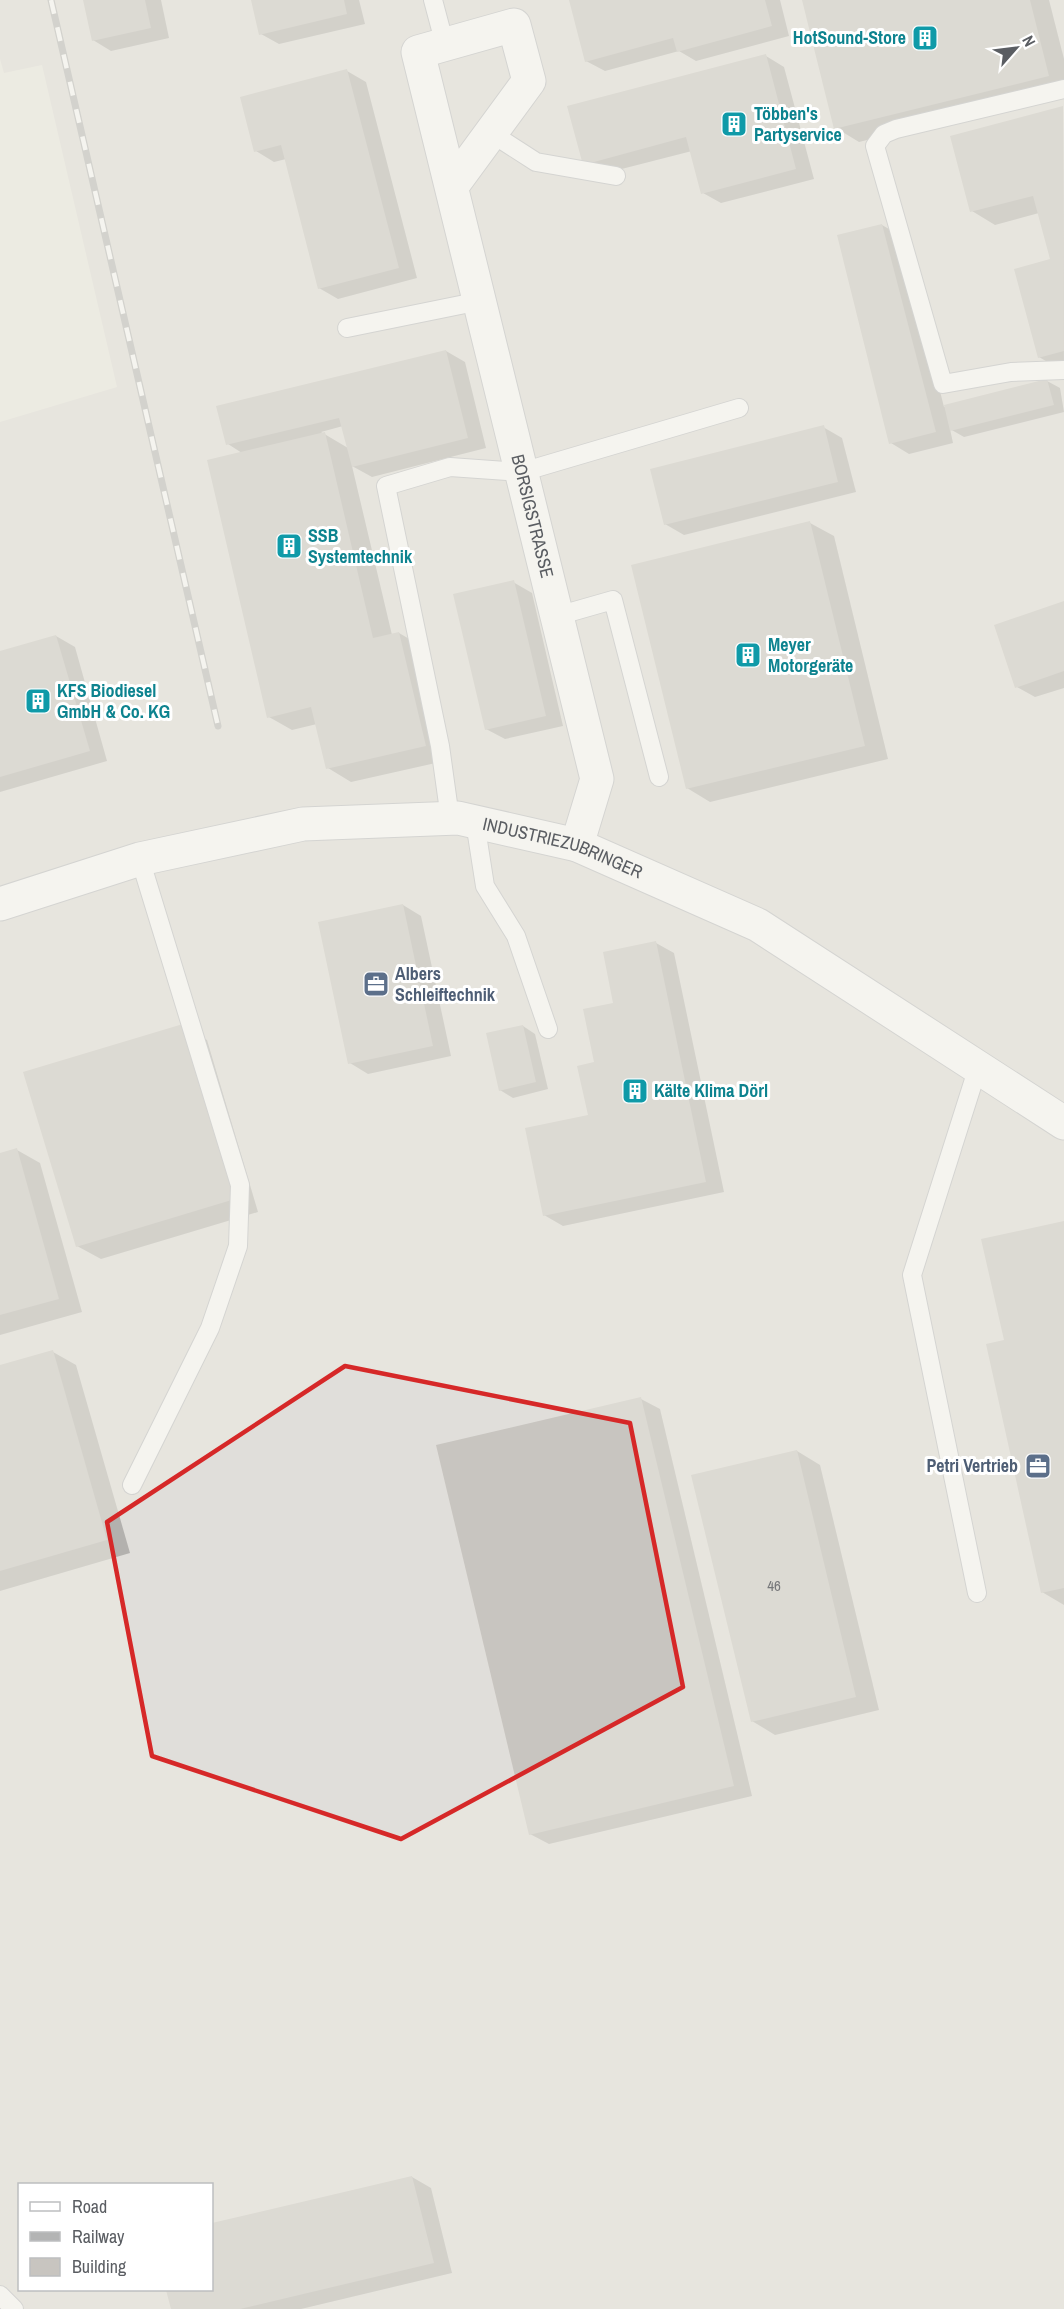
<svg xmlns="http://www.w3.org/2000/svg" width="1064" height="2309" font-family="'Archivo Narrow',sans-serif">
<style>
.industrial{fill:#e0deda;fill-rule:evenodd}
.shadow{fill:#0003;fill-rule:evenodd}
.building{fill:#c8c5c0}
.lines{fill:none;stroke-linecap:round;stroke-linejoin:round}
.service-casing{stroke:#b7b9be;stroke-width:20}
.minor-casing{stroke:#b7b9be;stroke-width:35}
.tertiary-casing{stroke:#b7b9be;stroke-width:35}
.service{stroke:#fff;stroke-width:18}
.minor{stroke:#fff;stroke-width:33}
.tertiary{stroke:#fff;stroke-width:33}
.rail-casing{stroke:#b3b4b4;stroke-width:7}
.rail{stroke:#fff;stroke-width:4.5;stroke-dasharray:14;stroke-linecap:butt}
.marked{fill:none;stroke:#d62828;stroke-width:4.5;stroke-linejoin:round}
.labels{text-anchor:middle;stroke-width:6;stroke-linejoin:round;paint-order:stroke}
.number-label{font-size:15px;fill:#76777a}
.culture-label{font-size:18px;font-weight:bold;fill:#0d838f;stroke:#fff;text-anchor:start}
.street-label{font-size:18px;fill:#5a5d62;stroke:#fff}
.service-label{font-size:18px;font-weight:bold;fill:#4e5e75;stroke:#fff;text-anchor:start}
</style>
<rect width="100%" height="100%" fill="#ecebe2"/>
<path class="industrial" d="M0,0h1064v2309h-1064v-1887l117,-35 -75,-322 -38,8 -4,-14zM20,2184h192v106h-192z"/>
<g class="shadow">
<polygon points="84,0 161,0 169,38 111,51 93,40"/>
<polygon points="252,0 359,0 365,24 279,44 261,34"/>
<polygon points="570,0 780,0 789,36 696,61 679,51 605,71 586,61"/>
<polygon points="803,0 1049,0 1064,59 1064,91 859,142 836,128"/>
<polygon points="766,56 784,67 814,179 721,203 703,193 692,151 602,174 584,164"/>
<polygon points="347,71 366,82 417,278 338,299 319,288 286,159 274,162 256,151"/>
<polygon points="1063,107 1064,370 1063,371 1039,357 1052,260 1039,213 995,225 972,211 952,138"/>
<polygon points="882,225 901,236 944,407 1047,381 1060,388 1064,412 964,437 950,429 953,443 909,454 891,443"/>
<path d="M446,351l19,11 21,86 -114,29 -20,-11 40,169 7,-2 24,14 26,113 -98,22 -23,-14 -11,-44 -25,6 -23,-13 -27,-264 -14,-9zM343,426l5,22 -27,-16z"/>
<polygon points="823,427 842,438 856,492 684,535 665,524"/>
<polygon points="810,523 834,536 888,759 710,802 687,788"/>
<polygon points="513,582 532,593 563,726 505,739 486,729"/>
<polygon points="1064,603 1064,688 1035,697 1017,687"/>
<polygon points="56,636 75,647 107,761 0,792 0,652"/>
<polygon points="403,905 421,916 451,1056 368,1074 350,1063"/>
<polygon points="656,943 674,953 724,1192 563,1226 544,1215 589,1116 596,1064 615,1004"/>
<polygon points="183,1026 207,1040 258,1212 101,1259 77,1246"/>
<polygon points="523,1026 535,1034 548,1089 513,1098 500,1090"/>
<polygon points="17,1150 40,1163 82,1312 0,1335 0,1154"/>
<polygon points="1064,1222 1064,1605 1042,1592"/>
<polygon points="53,1352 76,1365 130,1553 0,1591 0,1367"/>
<polygon points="641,1399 660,1409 752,1796 549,1844 530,1834"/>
<polygon points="797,1451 820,1465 879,1710 775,1735 752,1721"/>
<polygon points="412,2177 431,2188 452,2273 301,2309 172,2309 168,2290 212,2290 212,2225"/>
</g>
<g class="building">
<polygon points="83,0 145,0 151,28 92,41"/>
<polygon points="251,0 344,0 347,14 259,35"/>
<polygon points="569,0 765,0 772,26 677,52 673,38 585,62"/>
<polygon points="802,0 1030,0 1049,76 834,129"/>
<polygon points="766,54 796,169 701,194 686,137 583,165 567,106"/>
<polygon points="347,69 399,268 318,289 281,145 254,152 240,97"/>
<polygon points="1063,106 1064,351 1038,358 1014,269 1050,259 1033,196 970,212 950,136"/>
<polygon points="882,224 936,432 889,444 837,235"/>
<polygon points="446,350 468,438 352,467 339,418 226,445 216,406"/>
<polygon points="1047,379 1054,405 950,431 944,405"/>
<polygon points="824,425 838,482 664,525 650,469"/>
<polygon points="325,432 373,638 399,632 426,746 326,769 311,707 267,718 207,460"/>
<polygon points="810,521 865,746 686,789 631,565"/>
<polygon points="514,580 546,716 485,730 453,594"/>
<polygon points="1064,601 1064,671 1015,688 994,625"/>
<polygon points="56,635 90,751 0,777 0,651"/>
<polygon points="403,904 433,1046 348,1064 318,922"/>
<polygon points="656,941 706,1182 543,1216 525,1128 588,1115 577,1066 594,1062 583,1009 613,1003 603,952"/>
<polygon points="183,1024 235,1199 76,1247 23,1072"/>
<polygon points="523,1025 536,1082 499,1091 486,1033"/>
<polygon points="17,1148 59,1299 0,1315 0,1153"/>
<polygon points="1064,1221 1064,1588 1041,1593 986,1344 1004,1340 981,1239"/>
<polygon points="53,1350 107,1540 0,1571 0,1365"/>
<polygon points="641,1397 734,1786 529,1835 436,1445"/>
<polygon points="797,1450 856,1697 751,1722 691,1475"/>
<polygon points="412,2176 434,2263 240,2309 171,2309 166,2290 212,2290 212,2223"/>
</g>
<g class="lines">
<g class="service-casing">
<g id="service">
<polyline points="433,0 445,45"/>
<polyline points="1064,89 896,129 884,134 875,146 943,384 1011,372 1064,370"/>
<polyline points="491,133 536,162 616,176"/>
<polyline points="347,328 480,301"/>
<polyline points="557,616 613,600 659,777"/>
<polyline points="450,818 440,746 386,486 450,467 522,472 739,408"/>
<polyline points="475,822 485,886 516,936 548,1029"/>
<polyline points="132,1485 210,1328 238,1246 240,1185 140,859"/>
<polyline points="977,1593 912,1275 978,1067"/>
<polyline points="0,2295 14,2309"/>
</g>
</g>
<g class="minor-casing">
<g id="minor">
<path id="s1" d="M452,186l77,-105 -15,-56 -96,27 179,727 -20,66"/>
</g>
</g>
<g class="tertiary-casing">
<g id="tertiary">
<path id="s2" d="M0,904l140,-45 163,-35 155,-6 119,27 181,80 306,198"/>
</g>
</g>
<use href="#service" class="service"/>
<use href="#minor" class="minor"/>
<use href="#tertiary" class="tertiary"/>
<g class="rail-casing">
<polyline id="rail" points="51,0 218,726"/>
</g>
<use href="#rail" class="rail"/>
</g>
<path d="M0 0H1064V2309H0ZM345,1366l285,57 53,264 -282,152 -249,-83 -45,-234z" fill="#ecebe2" fill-opacity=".55" fill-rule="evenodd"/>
<path class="marked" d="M345,1366l285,57 53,264 -282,152 -249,-83 -45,-234z"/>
<defs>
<g id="building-square" transform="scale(1.35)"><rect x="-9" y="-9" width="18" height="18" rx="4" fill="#0f9aa8" stroke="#fff"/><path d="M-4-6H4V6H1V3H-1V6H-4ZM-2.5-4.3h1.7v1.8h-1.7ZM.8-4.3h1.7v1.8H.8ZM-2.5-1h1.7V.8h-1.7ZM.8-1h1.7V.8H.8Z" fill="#fff"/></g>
<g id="office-square" transform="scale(1.35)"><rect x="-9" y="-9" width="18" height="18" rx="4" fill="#5c6f8a" stroke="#fff"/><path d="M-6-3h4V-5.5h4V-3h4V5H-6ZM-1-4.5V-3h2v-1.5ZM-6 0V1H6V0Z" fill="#fff"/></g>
</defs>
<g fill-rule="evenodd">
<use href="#building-square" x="925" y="38"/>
<use href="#building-square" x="734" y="124"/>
<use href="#building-square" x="289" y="546"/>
<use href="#building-square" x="748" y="655"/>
<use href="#building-square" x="38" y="701"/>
<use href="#office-square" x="376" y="984"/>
<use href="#building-square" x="635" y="1091"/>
<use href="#office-square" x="1038" y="1466"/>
</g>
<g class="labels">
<g class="number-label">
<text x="774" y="1591">46</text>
</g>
<g class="culture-label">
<text x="906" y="44" text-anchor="end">HotSound-Store</text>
<text x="754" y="120">Többen's<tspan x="754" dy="21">Partyservice</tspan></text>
<text x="308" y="542">SSB<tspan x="308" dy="21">Systemtechnik</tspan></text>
<text x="768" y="651">Meyer<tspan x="768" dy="21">Motorgeräte</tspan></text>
<text x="57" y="697">KFS Biodiesel<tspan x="57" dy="21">GmbH &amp; Co. KG</tspan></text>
<text x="654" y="1097">Kälte Klima Dörl</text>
</g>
<g class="street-label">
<text dy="6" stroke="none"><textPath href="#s1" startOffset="766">BORSIGSTRASSE</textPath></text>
<text dy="6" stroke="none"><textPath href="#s2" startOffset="578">INDUSTRIEZUBRINGER</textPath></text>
</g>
<g class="service-label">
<text x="395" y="980">Albers<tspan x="395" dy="21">Schleiftechnik</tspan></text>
<text x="1018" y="1472" text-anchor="end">Petri Vertrieb</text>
</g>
</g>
<rect x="18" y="2183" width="195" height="108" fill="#ffffff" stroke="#bdbec0" stroke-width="1.5"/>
<rect x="30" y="2202" width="30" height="9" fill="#ffffff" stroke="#bdbec0" stroke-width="1.5"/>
<text x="72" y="2213" font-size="18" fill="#5a5d62">Road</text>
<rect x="30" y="2232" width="30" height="9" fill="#b3b4b4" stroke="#bdbec0" stroke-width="1.5"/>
<text x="72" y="2243" font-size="18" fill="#5a5d62">Railway</text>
<rect x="30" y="2258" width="30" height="18" fill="#c8c5c0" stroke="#bdbec0" stroke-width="1.5"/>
<text x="72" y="2273" font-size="18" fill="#5a5d62">Building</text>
<g transform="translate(1016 48) rotate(62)" stroke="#ffffff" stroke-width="4.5" paint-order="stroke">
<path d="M0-4.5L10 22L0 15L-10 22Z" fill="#5a5d62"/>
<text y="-9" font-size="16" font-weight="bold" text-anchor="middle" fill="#5a5d62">N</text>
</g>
</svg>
